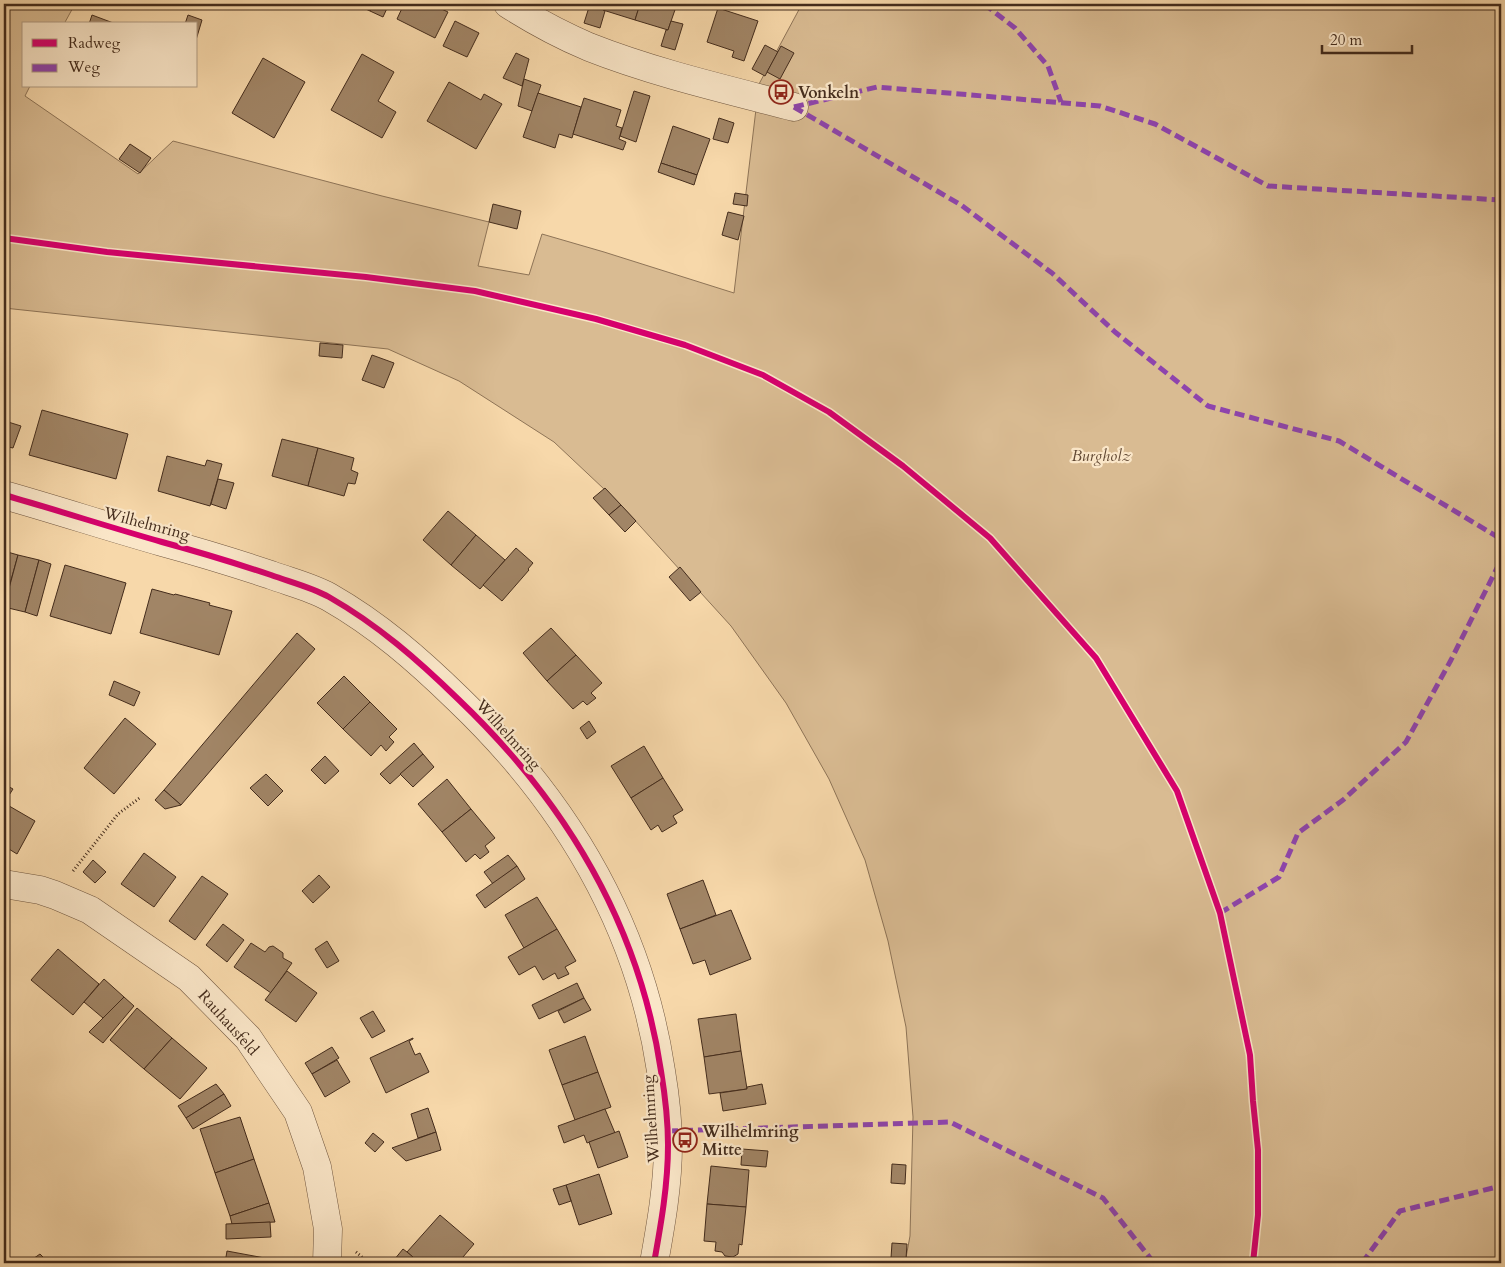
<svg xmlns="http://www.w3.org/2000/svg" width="1505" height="1267" font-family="Cardo,serif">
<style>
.green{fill:#d9bb92;stroke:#8e7457}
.building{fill:#a18566;stroke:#442c1c}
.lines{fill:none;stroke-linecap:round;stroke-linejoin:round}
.minor-casing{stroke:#715740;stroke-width:29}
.path{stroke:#442c1c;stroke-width:3;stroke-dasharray:1 2.5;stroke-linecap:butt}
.minor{stroke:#fae6c8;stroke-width:28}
.quiet{stroke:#8e44ad;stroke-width:5;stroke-dasharray:10 5;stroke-linecap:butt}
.cycleway-casing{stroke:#fae6c8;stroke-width:9}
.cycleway{stroke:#d6006c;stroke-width:6}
.labels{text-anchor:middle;stroke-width:4.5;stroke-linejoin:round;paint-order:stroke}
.poi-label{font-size:16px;font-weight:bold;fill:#442c1c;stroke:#fae6c8;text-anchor:start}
.park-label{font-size:16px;font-style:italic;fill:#624934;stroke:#fae6c8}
.street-label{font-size:16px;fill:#442c1c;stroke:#fae6c8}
</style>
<rect width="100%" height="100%" fill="#f7d8aa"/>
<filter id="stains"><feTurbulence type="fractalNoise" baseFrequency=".004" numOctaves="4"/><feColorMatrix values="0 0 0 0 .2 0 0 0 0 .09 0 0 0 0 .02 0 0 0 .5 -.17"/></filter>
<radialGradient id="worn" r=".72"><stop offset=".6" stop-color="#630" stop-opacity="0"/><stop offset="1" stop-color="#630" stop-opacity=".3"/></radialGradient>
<polygon class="green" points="4,4 75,4 64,24 24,24 24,86 30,86 25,96 138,174 173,141 382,196 489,222 478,266 529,275 542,234 604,252 734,293 759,84 802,4 1501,4 1501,1263 905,1263 910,1236 913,1117 906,1027 888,941 865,860 829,779 786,703 731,626 621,505 554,442 459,381 388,349 4,308"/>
<g class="building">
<polygon points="355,4 374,4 370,11"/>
<polygon points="374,4 389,4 383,17 370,11"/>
<polygon points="404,4 431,4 448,12 435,38 397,19"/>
<polygon points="590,4 605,4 603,10 605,11 600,28 584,23"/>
<polygon points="605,4 640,4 635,20 603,10"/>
<polygon points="640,4 677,4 668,30 635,20"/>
<polygon points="718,8 758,21 744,61 732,57 734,51 707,42"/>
<polygon points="92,15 116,24 89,24"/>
<polygon points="188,15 202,20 196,40 196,24 185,24"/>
<polygon points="455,21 479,33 467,57 443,46"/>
<polygon points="671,21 683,24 675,50 661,46 666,30 668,30"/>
<polygon points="765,45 778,52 765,76 752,69"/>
<polygon points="781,46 794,53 780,79 767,72"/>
<polygon points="516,53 529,59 522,86 503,78"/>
<polygon points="362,54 394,72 378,101 396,112 382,138 331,110"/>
<polygon points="263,58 305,82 274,138 232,113"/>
<polygon points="524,79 541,85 532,111 518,106"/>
<polygon points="449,82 481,100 484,94 502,104 476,149 427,121"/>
<polygon points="634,91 650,96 636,142 620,136"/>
<polygon points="538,93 581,107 572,138 559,134 555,148 523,137"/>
<polygon points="584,98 621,110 616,126 622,128 619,139 626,142 623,150 573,134"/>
<polygon points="719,118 734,123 728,143 713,139"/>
<polygon points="673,126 710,139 697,175 661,163"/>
<polygon points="130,144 151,158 140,173 119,159"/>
<polygon points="661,163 697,175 694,185 658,172"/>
<polygon points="735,193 748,195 747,206 733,204"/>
<polygon points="493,204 521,211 517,229 489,222"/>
<polygon points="728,212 744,216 738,240 722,235"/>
<polygon points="320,343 343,345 342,358 319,356"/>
<polygon points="372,355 394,363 384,388 362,380"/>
<polygon points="42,410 128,434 116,479 29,455"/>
<polygon points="5,421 21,426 13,448 4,446"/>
<polygon points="282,439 318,448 308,486 272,476"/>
<polygon points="318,448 354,458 351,470 358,473 355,484 348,483 344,496 308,486"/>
<polygon points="167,456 205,466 207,460 222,464 210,506 158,491"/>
<polygon points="218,479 234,483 226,509 211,504"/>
<polygon points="605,488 621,505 609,515 593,498"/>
<polygon points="621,505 636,521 625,532 609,515"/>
<polygon points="448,511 476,535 451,565 423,540"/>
<polygon points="476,535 505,560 480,589 451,565"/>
<polygon points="516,548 533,563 528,569 529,570 502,601 483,585"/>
<polygon points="4,551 18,555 4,605"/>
<polygon points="18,555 39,560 25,612 4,607"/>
<polygon points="39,560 51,564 37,616 25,612"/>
<polygon points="65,565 126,583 111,634 50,616"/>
<polygon points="680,567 701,592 690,601 669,577"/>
<polygon points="152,589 174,595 175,594 210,603 209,605 232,611 219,655 140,633"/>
<polygon points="551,628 576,655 547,681 523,653"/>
<polygon points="297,633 315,649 181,805 164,790"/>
<polygon points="576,655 602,683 591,693 596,698 587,705 583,701 573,709 547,681"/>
<polygon points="344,676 370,702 343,729 317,703"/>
<polygon points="114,681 140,692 134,706 109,695"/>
<polygon points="370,702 397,729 389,737 394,742 386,751 381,745 371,756 343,729"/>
<polygon points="125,718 156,744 114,794 84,768"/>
<polygon points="589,721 596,732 587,739 580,728"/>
<polygon points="414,743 423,754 390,784 380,774"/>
<polygon points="644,746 663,778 631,798 611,766"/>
<polygon points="423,754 434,767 413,787 400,774"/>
<polygon points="325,756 339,771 325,784 311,770"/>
<polygon points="266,774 283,791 268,806 250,788"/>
<polygon points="663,778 683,810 673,816 677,823 662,832 658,825 651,830 631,798"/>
<polygon points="447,779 471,809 442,832 418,804"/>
<polygon points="4,784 13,789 4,803 35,821 17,854 4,846"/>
<polygon points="164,790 181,805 165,809 155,800"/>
<polygon points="471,809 495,838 485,846 489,852 480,859 475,854 466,862 442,832"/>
<polygon points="144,853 176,877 154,907 121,884"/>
<polygon points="508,855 517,866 493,884 484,872"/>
<polygon points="93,860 106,872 95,883 83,872"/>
<polygon points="517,866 525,879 485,908 476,895"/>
<polygon points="319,875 330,887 313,903 302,891"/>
<polygon points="202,876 228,894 195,940 169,921"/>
<polygon points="703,880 716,915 680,929 667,894"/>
<polygon points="537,897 557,929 524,948 505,915"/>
<polygon points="731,910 751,959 710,975 705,960 693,964 680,929"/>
<polygon points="223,924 244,940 227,962 206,945"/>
<polygon points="557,929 576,961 565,967 569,974 558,979 555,973 543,980 535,966 519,975 508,957"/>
<polygon points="327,941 339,961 327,968 315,949"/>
<polygon points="251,943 265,952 269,947 273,946 283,953 283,958 292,963 271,993 234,967"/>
<polygon points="58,949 99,984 73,1015 31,980"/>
<polygon points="287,971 317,993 296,1022 265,1000"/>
<polygon points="104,979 124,997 103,1018 84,1002"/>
<polygon points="577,983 584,998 539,1019 532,1005"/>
<polygon points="124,997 134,1006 103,1043 89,1032"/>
<polygon points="584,998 591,1010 564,1023 558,1011"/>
<polygon points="137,1008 172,1038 144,1069 110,1040"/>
<polygon points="373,1011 385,1031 372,1038 360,1018"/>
<polygon points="736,1014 741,1051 704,1057 698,1019"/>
<polygon points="585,1036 598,1072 562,1085 549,1050"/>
<polygon points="172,1038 207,1068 180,1099 144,1069"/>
<polygon points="413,1038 413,1039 409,1041 415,1055 420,1053 429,1072 386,1093 370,1058"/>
<polygon points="332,1047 339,1058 312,1074 305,1063"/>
<polygon points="741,1051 747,1089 709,1094 704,1057"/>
<polygon points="337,1060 350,1082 325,1097 312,1074"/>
<polygon points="598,1072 611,1107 575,1120 562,1085"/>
<polygon points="216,1084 224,1094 186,1118 178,1106"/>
<polygon points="762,1084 766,1104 723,1111 720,1093 747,1089 747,1087"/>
<polygon points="224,1094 231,1106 193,1129 186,1118"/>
<polygon points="428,1108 436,1132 418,1138 411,1114"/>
<polygon points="605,1109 615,1133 587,1143 584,1135 564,1143 558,1126"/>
<polygon points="240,1117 254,1159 215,1173 200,1129"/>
<polygon points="619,1131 628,1157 598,1168 589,1142"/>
<polygon points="436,1132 441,1150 406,1161 392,1148"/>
<polygon points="373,1133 384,1142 375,1152 365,1143"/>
<polygon points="742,1149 768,1151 766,1167 741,1165"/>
<polygon points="254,1159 269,1203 230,1216 215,1173"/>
<polygon points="892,1164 906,1165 905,1184 891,1183"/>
<polygon points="711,1166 749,1170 746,1207 707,1204"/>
<polygon points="599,1174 612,1214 579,1225 566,1185"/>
<polygon points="566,1185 571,1201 559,1205 553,1189"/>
<polygon points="269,1203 275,1222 232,1224 230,1216"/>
<polygon points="707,1204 746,1207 742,1245 739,1244 738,1254 733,1257 725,1256 722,1252 715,1251 716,1242 704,1241"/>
<polygon points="440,1215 474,1244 463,1257 470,1263 420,1263 407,1252"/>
<polygon points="270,1222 271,1237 226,1239 226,1224"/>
<polygon points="892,1243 907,1244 906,1259 891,1258"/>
<polygon points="403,1249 407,1252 420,1263 397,1263 394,1260"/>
<polygon points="227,1251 270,1259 269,1263 225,1263"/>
<polygon points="40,1254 49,1263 27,1263"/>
</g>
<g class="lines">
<g class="minor-casing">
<g id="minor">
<path d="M508,4c25,16 53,31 81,43 66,26 136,42 205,60"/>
<path d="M4,495c53,15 105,32 158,47 37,10 73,21 109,33 19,7 40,12 58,22 49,28 89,63 129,102 108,103 181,224 203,372 4,24 7,49 7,74 0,40 -7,79 -14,118"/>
<polyline points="4,884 40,890 55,895 90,910 189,978 248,1038 298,1112 317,1167 328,1229 327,1263"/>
</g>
</g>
<g class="path">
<polyline points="73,871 118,814 141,797"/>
<polyline points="356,1252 369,1263"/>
</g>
<use href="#minor" class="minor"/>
<g class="quiet">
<polyline points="984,4 1015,28 1048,66 1061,102"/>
<polyline points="794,107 961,205 1052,273 1115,332 1208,406 1339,441 1501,539"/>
<polyline points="794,107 877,87 1100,106 1155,124 1268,186 1501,200"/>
<polyline points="1220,913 1279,877 1298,833 1343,800 1406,742 1451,660 1501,560"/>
<polyline points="668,1131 950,1122 1103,1198 1154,1263"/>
<polyline points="1362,1263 1400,1211 1501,1186"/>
</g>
<g class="cycleway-casing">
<g id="cycleway">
<polyline points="4,238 107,252 366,277 475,291 596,319 685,345 763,375 829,412 903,466 990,538 1096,658 1177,791 1220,913 1250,1055 1253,1101 1258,1150 1258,1215 1253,1263"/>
<path d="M4,495c53,15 105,32 158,47 37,10 73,21 109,33 19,7 40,12 58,22 49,28 89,63 129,102 108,103 181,224 203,372 4,24 7,49 7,74 0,40 -7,79 -14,118"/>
</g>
</g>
<use href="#cycleway" class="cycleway"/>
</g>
<defs>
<g id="bus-ring" transform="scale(1.25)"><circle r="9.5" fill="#fae6c8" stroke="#8f2418" stroke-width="1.5"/><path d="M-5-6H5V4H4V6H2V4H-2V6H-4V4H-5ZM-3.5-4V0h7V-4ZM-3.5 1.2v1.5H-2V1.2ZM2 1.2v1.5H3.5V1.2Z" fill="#8f2418"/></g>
</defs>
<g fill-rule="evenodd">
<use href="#bus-ring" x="781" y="92"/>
<use href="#bus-ring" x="685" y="1140"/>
</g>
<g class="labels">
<g class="poi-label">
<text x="798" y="98">Vonkeln</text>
<text x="702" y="1137">Wilhelmring<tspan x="702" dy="18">Mitte</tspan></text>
</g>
<g class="park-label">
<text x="1101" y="461">Burgholz</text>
</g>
<g class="street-label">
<text transform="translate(147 523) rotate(15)" y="6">Wilhelmring</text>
<text transform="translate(509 734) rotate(48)" y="6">Wilhelmring</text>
<text transform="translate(229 1022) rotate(48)" y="6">Rauhausfeld</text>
<text transform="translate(650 1119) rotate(-94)" y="6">Wilhelmring</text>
</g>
</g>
<rect width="1505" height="1267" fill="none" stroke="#f7d8aa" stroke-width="20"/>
<rect x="5" y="5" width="1495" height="1257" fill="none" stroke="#442c1c" stroke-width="2.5"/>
<rect x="10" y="10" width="1485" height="1247" fill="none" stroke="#442c1c"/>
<rect x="22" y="22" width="175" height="65" fill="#fae6c8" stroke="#b19c83"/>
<rect x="32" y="39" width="25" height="8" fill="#d6006c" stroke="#b19c83"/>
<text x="68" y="48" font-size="15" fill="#442c1c">Radweg</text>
<rect x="32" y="64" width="25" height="8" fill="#8e44ad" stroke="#b19c83"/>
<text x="68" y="72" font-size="15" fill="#442c1c">Weg</text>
<path d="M1322 45v8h90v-8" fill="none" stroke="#442c1c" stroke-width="2.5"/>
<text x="1330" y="45" font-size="15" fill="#442c1c" stroke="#fae6c8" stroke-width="4" paint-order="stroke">20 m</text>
<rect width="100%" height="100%" filter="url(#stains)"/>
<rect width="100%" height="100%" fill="url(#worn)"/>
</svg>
